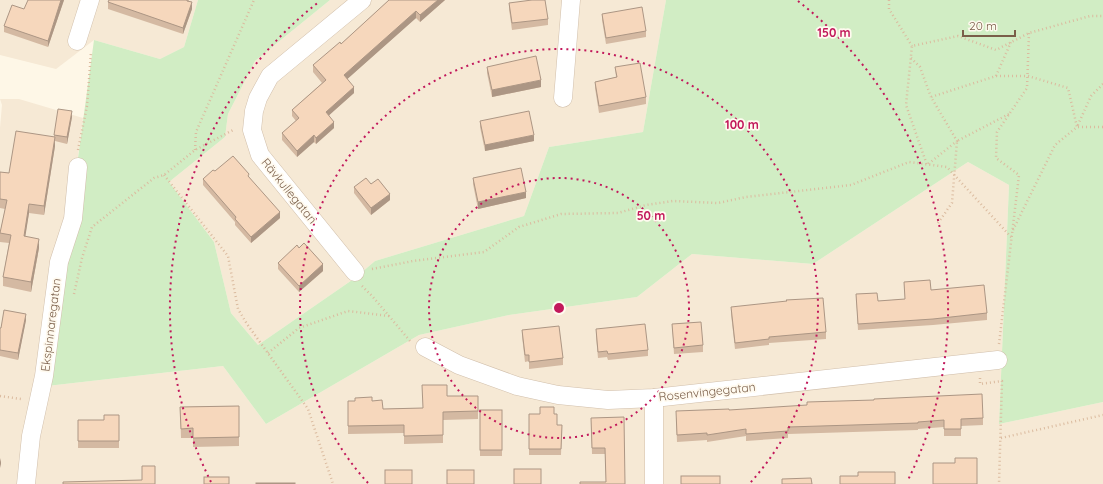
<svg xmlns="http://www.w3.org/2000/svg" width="1103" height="484" font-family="Quicksand,sans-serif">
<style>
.residential{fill:#f6e9d5}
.green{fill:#d1edc4}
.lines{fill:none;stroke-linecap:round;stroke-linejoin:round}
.street-casing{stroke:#d1bfab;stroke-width:19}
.path{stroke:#dbbb9f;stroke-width:2.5;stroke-dasharray:1 3;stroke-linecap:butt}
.street{stroke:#fff;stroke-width:18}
.wall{fill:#d4b9a2}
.shaded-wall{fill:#ac9684}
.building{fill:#f6d7bc;stroke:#ac9684}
.ring{fill:none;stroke:#c2185b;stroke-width:2;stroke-dasharray:2 4}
.labels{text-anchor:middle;stroke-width:3.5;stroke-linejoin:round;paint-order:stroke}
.street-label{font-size:12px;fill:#7a5e49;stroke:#fffaef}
.centre{fill:#c2185b;stroke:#fffaef;stroke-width:2}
.ring-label{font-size:12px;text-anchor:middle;font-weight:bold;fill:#c2185b;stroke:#fffaef;stroke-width:3.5;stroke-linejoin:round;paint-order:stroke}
</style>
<rect width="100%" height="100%" fill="#fef7e7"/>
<g class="residential">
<polygon points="0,0 198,0 184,47 160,59 94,40 56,69 0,55"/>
<polygon points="330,0 666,0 643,132 549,147 524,216 375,261 355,278 258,345 231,313 214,242 169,182 225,137 228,114 255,61"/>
<polygon points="0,99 19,99 83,118 47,386 223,366 266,424 419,335 509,315 637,297 692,254 813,264 968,162 1009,185 999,424 1103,402 1103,484 0,484 0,128 2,105"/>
</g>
<polygon class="green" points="198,0 330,0 255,61 228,114 225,137 169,182 214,242 231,313 258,345 355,278 375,261 524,216 549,147 643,132 666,0 1103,0 1103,402 999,424 1009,185 968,162 813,264 692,254 637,297 509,315 419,335 266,424 223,366 47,386 94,40 160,59 184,47"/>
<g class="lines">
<g class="street-casing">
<g id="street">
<polyline points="77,41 90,0"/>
<polyline points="563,98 571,0"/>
<polyline points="355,272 260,155 252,130 254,111 258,98 270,76 362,0"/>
<polyline points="425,347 459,365 517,386 558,395 608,400 654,398 998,360"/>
<polyline points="654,398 654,484"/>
<polyline points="26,484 31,436 44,376 59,262 73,219 78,167"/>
</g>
</g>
<g class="path">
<polyline points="889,0 889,9 912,46"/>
<polyline points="911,58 920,67 931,97"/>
<polyline points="996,76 1011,42"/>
<polyline points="1103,84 1091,96 1077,127 1103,127"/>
<polyline points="78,150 87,106 91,52"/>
<polyline points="195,150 196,132 254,0"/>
<polyline points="164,175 228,256 238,309 247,324 308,409 333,484"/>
<polyline points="938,223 952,203 957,141 1009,114"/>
<polyline points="1013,230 1055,145 1077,127 1068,88 1028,76 996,76 931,97 957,141 927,165 906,105 912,46 958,36 996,50 1029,33 1090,16 1103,16"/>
<polyline points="372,269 413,261 484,252 519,227 561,214 618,213 646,205 673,201 718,203 746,197 851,185 909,162 947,167 1012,238"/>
<polyline points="362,286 373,297 410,341"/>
<polyline points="74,294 82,258 92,227 154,178 164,175 195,150 235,129"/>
<polyline points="999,344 1019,175 996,158 997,132 1027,88 1029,33"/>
<polyline points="268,353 299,328 348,311 389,316"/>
<polyline points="980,378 980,384 1002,381 999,484"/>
<polyline points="0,396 21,399"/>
<polyline points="1001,438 1103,415"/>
</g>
<use href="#street" class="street"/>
</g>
<g class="wall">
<polygon points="64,0 48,47 4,32 4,26 24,9"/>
<polygon points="109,0 189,0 189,1 192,9 183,34 108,9 108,2"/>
<polygon points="389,0 445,0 420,22 416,18 347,79 354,93 329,115 334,128 316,144 314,142 297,157 282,140 282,133 296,121 292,116 292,110 322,83 313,72 313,65 341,44"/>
<polygon points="509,3 548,19 548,25 512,30 509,9"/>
<polygon points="602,14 646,31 646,37 606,44 602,20"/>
<polygon points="487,67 541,87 492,97 487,73"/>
<polygon points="615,67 646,97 646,104 599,113 595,88 595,82 616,77"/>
<polygon points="72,117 67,144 55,141 55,146 44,215 29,213 25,236 39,248 31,292 3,286 3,277 9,243 0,242 0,233 5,209 0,208 0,172 9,173 54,137 54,135"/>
<polygon points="480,121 534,141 485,151 480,127"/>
<polygon points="215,171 249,177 280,218 251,243 235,225 235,222 203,185 203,179"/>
<polygon points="473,178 526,198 478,209 473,184"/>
<polygon points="371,184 390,200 371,215 354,193 354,187"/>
<polygon points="278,263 323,271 299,292 278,269"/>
<polygon points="904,282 931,290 987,313 987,320 933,325 858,330 856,294 878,301 905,299"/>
<polygon points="731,307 826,332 826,339 769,343 769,345 735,349 731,314"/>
<polygon points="26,320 18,360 0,356 0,328 1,328"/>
<polygon points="672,324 703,345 703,352 674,354"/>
<polygon points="596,329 648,350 648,356 608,360 607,357 598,358 596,336"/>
<polygon points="522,330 563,358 563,365 529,369 529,361 525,362 522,336"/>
<polygon points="447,396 478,396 478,419 443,420 443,443 404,444 404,433 348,434 348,401 372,401 383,409 423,408"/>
<polygon points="239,406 239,446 193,447 193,438 181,438 180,407"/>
<rect x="480" y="410" width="22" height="46"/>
<polygon points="729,410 983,418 983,425 961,426 961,436 944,436 944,427 918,429 918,430 788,434 788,438 746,441 746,436 707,442 707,440 677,442 676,418"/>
<polygon points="529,414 554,414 557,425 562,425 561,455 529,455"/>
<polygon points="119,415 119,448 78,448 78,420 104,420"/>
<polygon points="591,418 625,484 606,482 605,454 592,454"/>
</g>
<g class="shaded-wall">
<polygon points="61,0 64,0 48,47 48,41"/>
<polygon points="438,0 445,0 420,22 420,15"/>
<polygon points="192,2 192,9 183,34 183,28"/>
<polygon points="416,11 416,18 344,82 344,75"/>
<polygon points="541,80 541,87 492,97 492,90"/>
<polygon points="354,87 354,93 326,118 326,112"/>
<polygon points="72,111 72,117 67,144 67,137"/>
<polygon points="334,122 334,128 316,144 316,138"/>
<polygon points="314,135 314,142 297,157 297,151"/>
<polygon points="534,135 534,141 485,151 485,145"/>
<polygon points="55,137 55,146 44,215 44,206"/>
<polygon points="526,192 526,198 478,209 478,202"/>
<polygon points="390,194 390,200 371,215 371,208"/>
<polygon points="29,204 29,213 24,245 24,236"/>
<polygon points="280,212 280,218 251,243 251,237"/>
<polygon points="39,239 39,248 31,292 31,282"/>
<polygon points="323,264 323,271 299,292 299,286"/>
<polygon points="26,314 26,320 18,360 18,353"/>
<polygon points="1,458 1,464 0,468 0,462"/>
</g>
<g class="building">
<polygon points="28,0 61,0 48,41 4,26 12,5 24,9"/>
<polygon points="109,0 187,0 187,1 192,2 183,28 108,2"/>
<polygon points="389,0 438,0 420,15 416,11 344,75 354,87 326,112 334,122 316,138 314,135 297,151 282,133 299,118 292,110 326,80 313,65 340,42 341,44"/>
<polygon points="532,0 545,0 548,19 512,23 509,3"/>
<polygon points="642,7 646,31 606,38 602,14"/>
<polygon points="536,56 541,80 492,90 487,67"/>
<polygon points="640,63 646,97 599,106 595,82 617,77 615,67"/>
<polygon points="58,109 72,111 67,137 54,135"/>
<polygon points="529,111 534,135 485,145 480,121"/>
<polygon points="16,131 55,137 44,206 29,204 24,236 39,239 31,282 3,277 11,235 0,233 7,200 0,199 0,172 9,173"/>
<polygon points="233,156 249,174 248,176 280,212 251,237 235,219 236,217 203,179 213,170 215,171"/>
<polygon points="521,168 526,192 478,202 473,178"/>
<polygon points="366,178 371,184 378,179 390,194 371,208 354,187"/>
<polygon points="304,243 323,264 299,286 278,263 297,245 299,248"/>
<polygon points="930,280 931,290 984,285 987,313 933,319 858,324 856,294 877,293 878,301 905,299 904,282"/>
<polygon points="823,298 826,332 769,337 769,339 735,343 731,307 787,301 786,300"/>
<polygon points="4,310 26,314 18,353 0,350 0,328 1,328"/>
<polygon points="701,322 703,345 674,348 672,324"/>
<polygon points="645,324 648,350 608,354 607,351 598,352 596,329"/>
<polygon points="559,326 563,358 529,362 529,355 525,355 522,330"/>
<polygon points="422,385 447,385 447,396 478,396 478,411 443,412 443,435 404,436 404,425 348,426 348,401 355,401 355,398 372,397 372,401 382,400 383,409 423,408"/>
<polygon points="982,394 983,418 961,419 961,429 944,429 944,420 918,422 918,423 788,427 788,431 746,434 746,429 707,435 707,433 677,435 676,411 729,409 729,410 807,405 807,402 874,400 874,399"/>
<polygon points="239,406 239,437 193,438 193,428 181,429 180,407"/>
<polygon points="540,407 554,407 554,414 557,414 557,425 562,425 561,449 529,449 529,414 540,414"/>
<rect x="480" y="410" width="22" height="40"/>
<polygon points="104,415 119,415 119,441 78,441 78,420 104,420"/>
<polygon points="624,417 625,484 580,484 580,482 606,482 605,448 592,448 591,418"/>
<polygon points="955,458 977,458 977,484 933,484 933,463 955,463"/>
<polygon points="142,466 155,466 155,484 63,484 63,482 142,480"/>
<rect x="514" y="469" width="27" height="15"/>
<rect x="385" y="470" width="27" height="14"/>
<rect x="447" y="470" width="27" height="14"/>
<polygon points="858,472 895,472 895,484 840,484 840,476 858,476"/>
<rect x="681" y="476" width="39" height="8"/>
<rect x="204" y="477" width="25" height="7"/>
<polygon points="811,478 812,484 782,484 782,479"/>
<rect x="256" y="483" width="39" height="1"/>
</g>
<g class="ring">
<circle cx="559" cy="308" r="130"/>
<path d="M368 483A259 259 0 1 1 750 483"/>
<path d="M211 482A389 389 0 0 1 320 1M798 1A389 389 0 0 1 907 482"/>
</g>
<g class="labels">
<g class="street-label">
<text transform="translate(289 191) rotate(51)" y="4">Rävkullegatan</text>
<text transform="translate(51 325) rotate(-83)" y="4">Ekspinnaregatan</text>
<text transform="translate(707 392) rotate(-6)" y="4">Rosenvingegatan</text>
</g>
</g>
<circle cx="559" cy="308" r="6" class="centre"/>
<g class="ring-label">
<text x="834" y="37">150 m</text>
<text x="742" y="129">100 m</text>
<text x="651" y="220">50 m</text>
</g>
<path d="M963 30v6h52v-6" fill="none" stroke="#7a5e49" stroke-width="2"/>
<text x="969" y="30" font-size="12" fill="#7a5e49" stroke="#fffaef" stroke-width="3" paint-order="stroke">20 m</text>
</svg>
